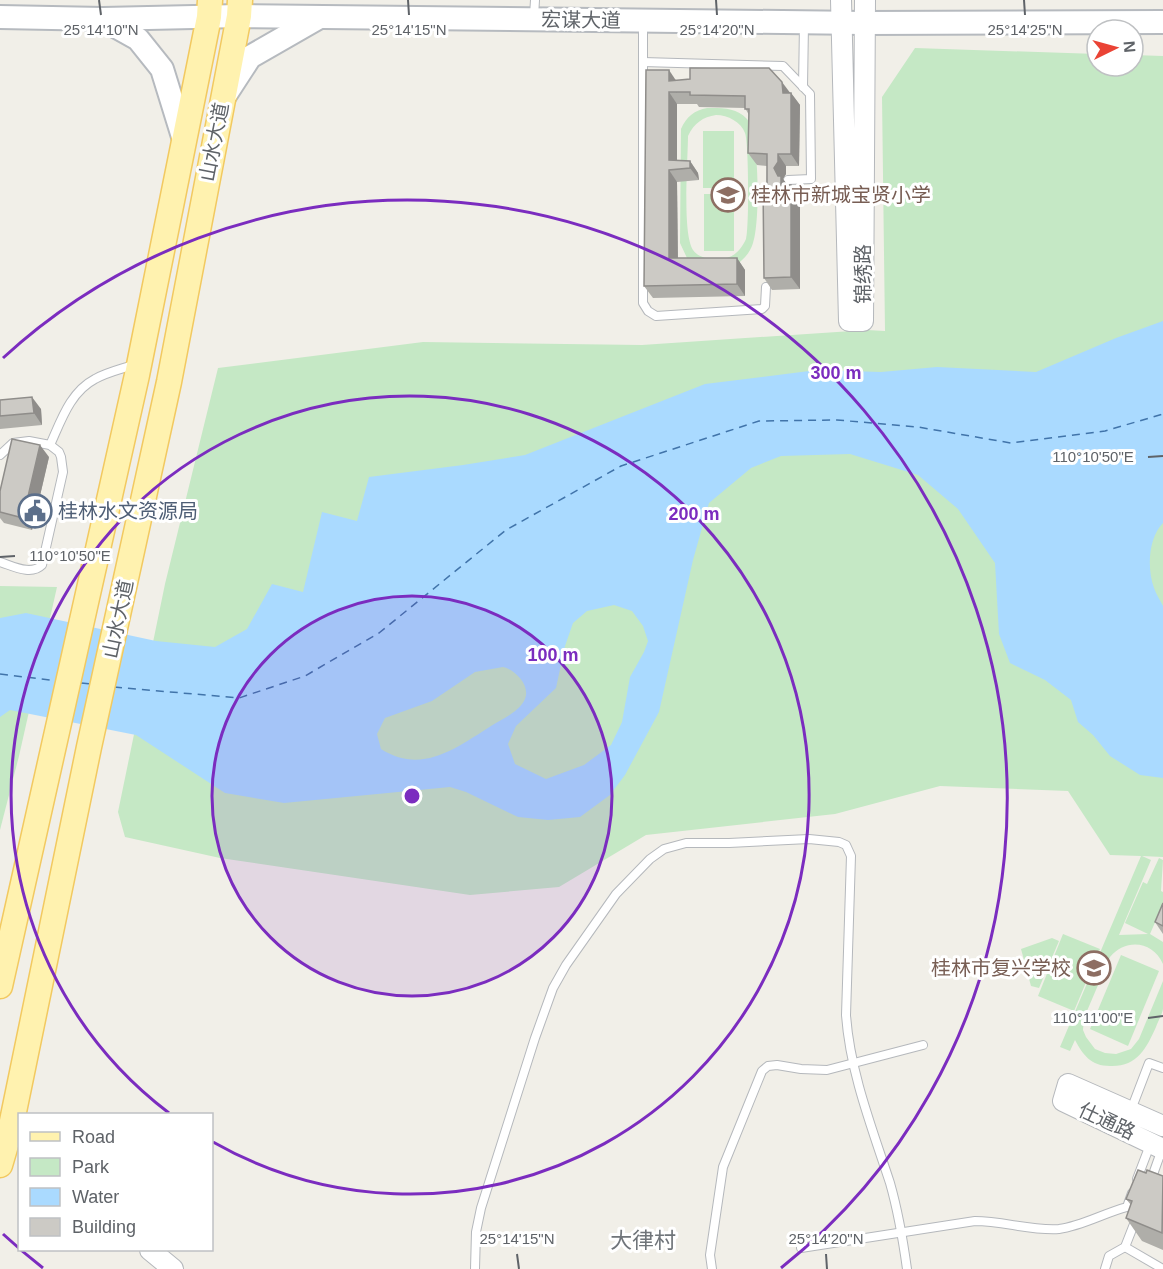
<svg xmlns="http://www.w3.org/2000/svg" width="1163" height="1269" font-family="Helvetica,'Noto Sans SC',sans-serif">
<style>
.green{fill:#c5e8c5;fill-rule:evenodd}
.water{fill:#aadaff;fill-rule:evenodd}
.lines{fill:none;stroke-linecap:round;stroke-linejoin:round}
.ferry{stroke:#4174aa;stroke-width:1.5;stroke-dasharray:8 6;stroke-linecap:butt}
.service-casing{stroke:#b5b8bc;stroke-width:10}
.tertiary-casing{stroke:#b5b8bc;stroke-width:22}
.secondary-casing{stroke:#b6babf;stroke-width:26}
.primary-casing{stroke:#f2c960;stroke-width:27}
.service{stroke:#fff;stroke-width:8}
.tertiary{stroke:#fff;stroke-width:20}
.secondary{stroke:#fff;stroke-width:22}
.primary{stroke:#fff2af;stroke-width:24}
.wall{fill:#afaea9}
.shaded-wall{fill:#8f8d8a}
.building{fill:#cccac5;stroke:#8f8d8a;stroke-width:1.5}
.ticks{fill:none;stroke:#5f6368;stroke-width:2}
.ring{fill:none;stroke:#7b2cbf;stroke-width:3}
.labels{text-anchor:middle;stroke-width:6;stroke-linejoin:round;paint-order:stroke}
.street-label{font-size:20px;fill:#5f6368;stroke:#fff}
.education-label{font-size:20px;fill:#785e54;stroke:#fff;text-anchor:start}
.service-label{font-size:20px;fill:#4e5e75;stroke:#fff;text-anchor:start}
.quarter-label{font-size:22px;fill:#70757a;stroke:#fff}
.ticks-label{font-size:15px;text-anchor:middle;fill:#5f6368;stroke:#fff;stroke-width:6;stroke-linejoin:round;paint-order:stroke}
.centre{fill:#7b2cbf;stroke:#fff;stroke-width:3}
.ring-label{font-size:18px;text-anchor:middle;font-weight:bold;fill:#7b2cbf;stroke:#fff;stroke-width:6;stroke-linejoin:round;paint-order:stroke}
</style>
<rect width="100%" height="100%" fill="#f1efe8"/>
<g class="green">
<path d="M915,48l182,6v12h36v-11l30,1v801l-21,-1 9,4 -32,75 29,-1 -23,-11 18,-41 4,2 12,-26 4,2 -2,31 2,1v12l-13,30 13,8v22c-10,-23 -37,-26 -53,-7l-26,61 -1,12 3,7 9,12 10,4 11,1 15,-5 8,-10 24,-58c0,9 0,20 0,28 -1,6 -5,12 -7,18 -10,22 -19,40 -46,39 -19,0 -27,-11 -35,-26l-5,11 -10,-4 81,-191 -31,-1 -42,-64 -128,-5 -105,28 -189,21 -87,52 -89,8 -250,-37 -95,-21 -7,-25 47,-228 53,-216 205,-26 219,3 225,-15 18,1 -3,-234z"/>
<path d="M707,108c14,0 29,-1 40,11 13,15 13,105 6,124 -3,10 -9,16 -17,22l-49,-7 -7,-15 1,-114c5,-12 14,-19 26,-21zM716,115c12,0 25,7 29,18 4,10 4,97 1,106 -6,13 -14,20 -28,20 -10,0 -19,-1 -25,-9 -11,-17 -5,-91 -5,-114 6,-13 15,-19 28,-21z"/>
<rect x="703" y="131" width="31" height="57"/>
<rect x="704" y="194" width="30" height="57"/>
<polygon points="0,586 57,587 19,756 0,830"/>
<polygon points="1063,934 1100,949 1074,1011 1038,996"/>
<polygon points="1052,938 1059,941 1039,988 1031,986 1021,949"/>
<polygon points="1121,955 1159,971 1128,1046 1090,1029"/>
</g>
<path class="water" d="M1163,321v202c-15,15 -16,46 -9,65 2,6 6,12 9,18v172l-23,-3 -30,-19 -17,-21 -15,-13 -7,-22 -26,-20 -35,-17 -11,-29 -4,-71 -37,-54 -40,-34 -68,-21 -69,2 -30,12 -42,35 -16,57 -34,152 -34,63 -15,20 -30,22 -32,3 -30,-3 -52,-25 -16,-5 -166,16 -59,-10 -89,-58 -126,-25 -10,7v-99l26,-5 130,28 59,6 32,-18 25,-45 31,8 19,-80 35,9 12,-44 94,-12 62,-10 180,-71 112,-14 64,2 56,-5 99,5 80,-34zM614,605l18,6 11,15 5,15 -4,11 -14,25 -8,45 -11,23 -27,20 -38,14 -31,-15 -7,-20 8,-18 40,-38 9,-42 8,-23 14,-12zM503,667c13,3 29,20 21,34 -7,12 -22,18 -33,25 -35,22 -69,49 -110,23l-4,-15 8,-16 47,-17 43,-29z"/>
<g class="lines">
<g class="ferry">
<polyline points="0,674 58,681"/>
<polyline points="81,683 91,684"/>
<polyline points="114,687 239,698 305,676 379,633 506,530 621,466 759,421 837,420 918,427 1011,443 1105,431 1163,414"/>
</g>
<g class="service-casing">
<g id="service">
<polyline points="534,16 535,0"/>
<polyline points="643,22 643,303 648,311 656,316 762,309 765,306 766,287"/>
<polyline points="643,62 783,66 810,94 811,179 788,180"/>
<polyline points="803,87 804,24"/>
<path d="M50,445c11,-24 20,-53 45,-66 12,-7 27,-10 41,-15"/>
<path d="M0,455l13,-12 16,-2 21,4 9,7 2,5 2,15 -21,93c-11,11 -29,1 -42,-3"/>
<polyline points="1131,1110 1149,1063 1163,1068"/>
<polyline points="1137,1179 1150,1145"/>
<polyline points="1151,1180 1162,1149"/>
<polyline points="1125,1247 1163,1269"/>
<path d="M801,1248l174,-27c28,0 56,10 84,8 23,-3 45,-16 68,-22l5,-14"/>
<path d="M475,1269l1,-37 5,-24 54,-170 18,-50 13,-23 50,-71 34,-35 14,-10 22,-6h43l80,-4 30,3 7,3 5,11 -5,159c4,57 26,113 44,168 8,28 13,57 17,86"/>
<polyline points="712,1269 710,1255 723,1167 762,1071 768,1066 777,1065 801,1069 827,1070 923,1045"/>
<polyline points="1105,1269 1109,1256 1125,1247 1136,1219"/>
</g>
</g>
<g class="tertiary-casing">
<g id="tertiary">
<polyline points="841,0 849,321 863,321 865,0"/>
<polyline points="1163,1126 1068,1084 1063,1101 1163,1149"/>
<polyline points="150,1250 173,1269"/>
</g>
</g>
<g class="secondary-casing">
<g id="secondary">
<polyline points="0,17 103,19 239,16 864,23 1163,22"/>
<polyline points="104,20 138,39 162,69 184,140"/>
<polyline points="224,97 250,57 318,18"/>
</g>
</g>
<g class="primary-casing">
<g id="primary">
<polyline points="0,986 137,375 209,17 210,0"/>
<polyline points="0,1165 10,1131 89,747 169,382 239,16 240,0"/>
</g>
</g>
<use href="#service" class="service"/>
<use href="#tertiary" class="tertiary"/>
<use href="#secondary" class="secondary"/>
<use href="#primary" class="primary"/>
</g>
<g class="wall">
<polygon points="646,70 676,80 791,93 800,105 799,166 786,166 786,174 783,179 787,185 791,185 800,197 800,289 772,290 764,278 767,166 757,165 748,153 749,115 745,108 699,107 697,104 677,104 677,161 690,161 698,173 699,180 677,182 678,258 737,258 745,270 745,296 653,298 644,286"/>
<polygon points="0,400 41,409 42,425 0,429"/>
<polygon points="49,457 32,530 4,523 0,518 0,491"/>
<polygon points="1163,903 1163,934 1155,922"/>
<polygon points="1146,1173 1163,1176 1163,1250 1142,1241 1126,1218 1131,1205 1126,1199"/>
</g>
<g class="shaded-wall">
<polygon points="669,70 677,82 677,93 669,81"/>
<polygon points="782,82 791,94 783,93"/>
<polygon points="669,92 677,104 677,169 669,160"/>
<polygon points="791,93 800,105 799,166 791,154"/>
<polygon points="778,154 786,166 786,174 783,179 790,188 781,185 774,168"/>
<polygon points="690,161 698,173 699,180 690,168"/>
<polygon points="669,170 677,182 678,270 669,258"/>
<polygon points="791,185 800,197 800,289 791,277"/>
<polygon points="737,258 745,270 745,296 737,284"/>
<polygon points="32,397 41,409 42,425 34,413"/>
<polygon points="40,445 49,457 32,530 23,518"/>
</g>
<g class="building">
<polygon points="690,68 769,68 782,82 783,93 791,93 791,154 778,154 778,162 774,168 778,176 781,176 781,185 791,185 791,277 764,278 763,184 767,184 767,154 748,153 749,109 745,109 745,96 690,95 690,92 669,92 669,160 690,161 690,168 669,170 669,258 737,258 737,284 644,286 646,70 669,70 669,81 690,79"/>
<polygon points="32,397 34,413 0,416 0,400"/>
<polygon points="12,439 40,445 23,518 0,512 0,491"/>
<polygon points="1163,903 1163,926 1155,922"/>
<polygon points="1138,1170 1146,1173 1147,1170 1163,1176 1162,1233 1126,1218 1132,1201 1126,1199"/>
</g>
<path class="ticks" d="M99,0l2,15M408,0l1,15M716,0l1,15M1024,0l1,15M1148,457l15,-1M0,557l15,-1M1148,1018l15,-2M517,1254l2,15M826,1254l1,15"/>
<circle cx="412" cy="796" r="200" fill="#7b2cbf" fill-opacity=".12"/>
<g class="ring">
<circle cx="412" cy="796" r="200"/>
<path d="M169 1113A399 399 0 1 1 213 1142"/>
<path d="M43 1268A599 599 0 0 1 3 1234M3 358A599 599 0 1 1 781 1268"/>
</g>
<defs>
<g id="school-ring" transform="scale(1.725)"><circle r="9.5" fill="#fff" stroke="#8d6e63" stroke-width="1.5"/><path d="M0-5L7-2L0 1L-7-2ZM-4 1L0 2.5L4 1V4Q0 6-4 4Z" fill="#8d6e63"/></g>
<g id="civic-ring" transform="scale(1.725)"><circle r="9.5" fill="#fff" stroke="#5c6f8a" stroke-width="1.5"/><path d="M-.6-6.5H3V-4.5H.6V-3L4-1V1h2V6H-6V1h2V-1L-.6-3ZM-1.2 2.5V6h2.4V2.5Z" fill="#5c6f8a"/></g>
</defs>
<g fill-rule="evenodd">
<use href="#school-ring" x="728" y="195"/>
<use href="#civic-ring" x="35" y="511"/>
<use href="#school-ring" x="1094" y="968"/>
</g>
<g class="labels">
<g class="street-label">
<text transform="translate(581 20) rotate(1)" y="7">宏谋大道</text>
<text transform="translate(214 142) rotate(-79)" y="7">山水大道</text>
<text transform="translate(863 274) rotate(-90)" y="7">锦绣路</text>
<text transform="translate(118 619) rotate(-78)" y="7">山水大道</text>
<text transform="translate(1107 1121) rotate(25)" y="7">仕通路</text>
</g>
<g class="education-label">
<text x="751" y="202">桂林市新城宝贤小学</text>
<text x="1071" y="975" text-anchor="end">桂林市复兴学校</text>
</g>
<g class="service-label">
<text x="58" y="518">桂林水文资源局</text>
</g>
<g class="quarter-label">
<text x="643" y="1248">大律村</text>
</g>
</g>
<g class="ticks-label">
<text x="101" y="35">25°14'10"N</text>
<text x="409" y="35">25°14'15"N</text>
<text x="717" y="35">25°14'20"N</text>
<text x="1025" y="35">25°14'25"N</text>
<text x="1093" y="462">110°10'50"E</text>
<text x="70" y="561">110°10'50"E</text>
<text x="1093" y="1023">110°11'00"E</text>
<text x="517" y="1244">25°14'15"N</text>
<text x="826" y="1244">25°14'20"N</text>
</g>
<circle cx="412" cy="796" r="9" class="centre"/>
<g class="ring-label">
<text x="836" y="379">300 m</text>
<text x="694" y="520">200 m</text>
<text x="553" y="661">100 m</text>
</g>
<rect x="18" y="1113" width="195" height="138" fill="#ffffff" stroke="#bfc1c3" stroke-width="1.5"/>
<rect x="30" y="1132" width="30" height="9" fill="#fff2af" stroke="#bfc1c3" stroke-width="1.5"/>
<text x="72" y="1143" font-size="18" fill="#5f6368">Road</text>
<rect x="30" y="1158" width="30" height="18" fill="#c5e8c5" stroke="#bfc1c3" stroke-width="1.5"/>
<text x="72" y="1173" font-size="18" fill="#5f6368">Park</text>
<rect x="30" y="1188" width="30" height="18" fill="#aadaff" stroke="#bfc1c3" stroke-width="1.5"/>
<text x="72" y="1203" font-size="18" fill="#5f6368">Water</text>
<rect x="30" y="1218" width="30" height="18" fill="#cccac5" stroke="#bfc1c3" stroke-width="1.5"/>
<text x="72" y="1233" font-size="18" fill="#5f6368">Building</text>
<g transform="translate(1115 48) rotate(85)"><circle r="28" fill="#ffffff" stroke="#bfc1c3" stroke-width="1.5"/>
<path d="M0-4.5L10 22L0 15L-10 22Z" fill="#ea4335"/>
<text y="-9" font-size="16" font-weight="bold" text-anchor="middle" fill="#5f6368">N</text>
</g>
</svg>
